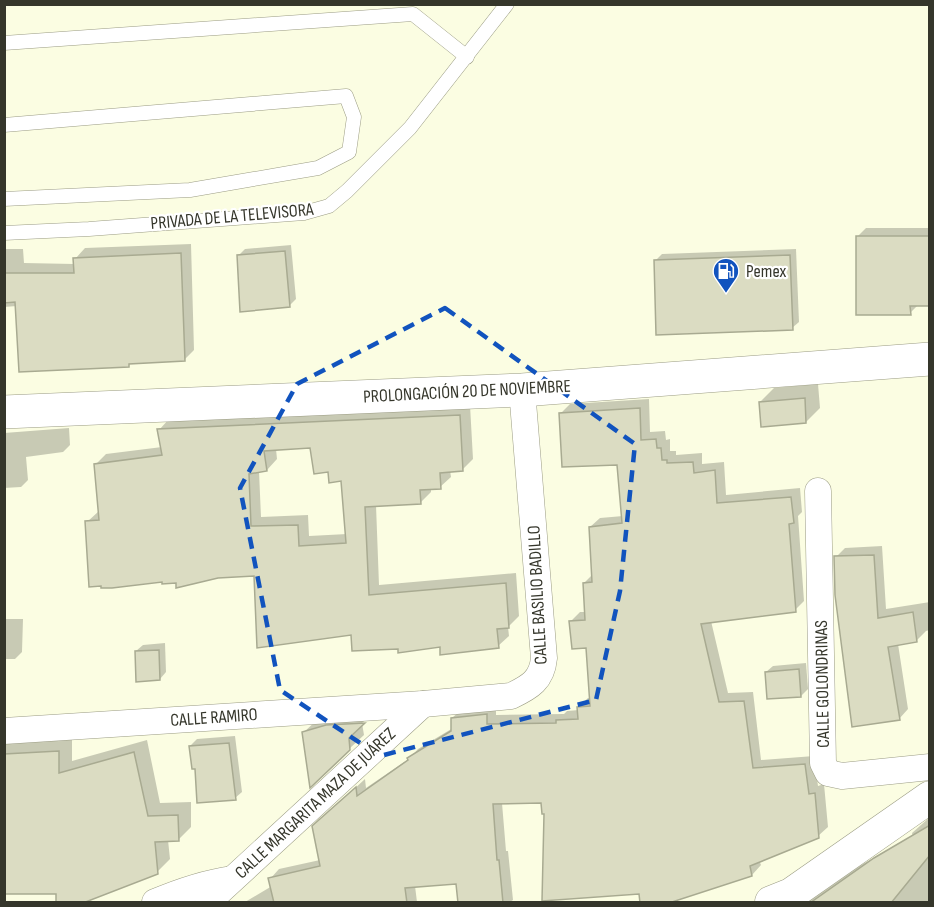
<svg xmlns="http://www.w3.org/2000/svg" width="934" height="907" font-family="'Sofia Sans Condensed',sans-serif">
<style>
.shadow{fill:#0003;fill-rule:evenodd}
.building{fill:#dbdcc2;stroke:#a8aa91;stroke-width:1.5;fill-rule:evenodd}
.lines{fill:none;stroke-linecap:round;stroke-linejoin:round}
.service-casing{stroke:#9b9c84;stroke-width:15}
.minor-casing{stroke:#9b9c84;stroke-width:27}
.tertiary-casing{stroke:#9b9c84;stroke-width:33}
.secondary-casing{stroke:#9b9c84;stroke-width:34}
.service{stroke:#fff;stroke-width:14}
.minor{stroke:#fff;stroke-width:26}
.tertiary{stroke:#fff;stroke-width:32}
.secondary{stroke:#fff;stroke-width:33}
.marked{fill:none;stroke:#1153be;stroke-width:4.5;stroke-dasharray:12 8;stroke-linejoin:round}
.labels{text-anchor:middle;stroke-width:4.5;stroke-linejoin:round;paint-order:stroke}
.street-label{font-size:18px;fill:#35362b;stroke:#fff}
.poi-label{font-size:18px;fill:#35362b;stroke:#fff;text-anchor:start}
</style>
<rect width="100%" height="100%" fill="#fbfde2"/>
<g class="shadow">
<polygon points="866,228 930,228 930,304 919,304 910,313 858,236"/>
<polygon points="191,244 194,350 184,360 131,362 129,365 17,306 4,307 4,249 23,249 24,263 75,264 75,259 85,248"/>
<polygon points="291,245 296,299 289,306 238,256 245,249"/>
<polygon points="796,249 799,322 792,328 655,261 662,254"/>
<polygon points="818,384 820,408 806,422 760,402 774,388"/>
<polygon points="649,399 650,432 665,431 666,440 670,439 670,451 676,451 676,455 702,453 702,464 724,462 726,495 800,488 802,512 798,516 804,601 795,610 711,621 728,693 753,692 761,760 814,756 818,786 824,784 828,827 818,836 759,860 761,865 752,875 640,892 546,812 542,801 502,803 506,851 508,851 513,900 510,902 460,902 458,882 415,886 417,902 245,902 272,886 270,879 279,869 320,860 324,817 365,779 366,788 410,758 418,749 453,728 452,718 462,709 496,705 496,715 564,714 567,711 579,710 578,707 588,698 591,698 587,646 571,621 580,612 586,612 584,583 593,574 590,527 600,518 623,516 619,463 560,414 570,404"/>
<path d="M470,405l3,54 -11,11h-12l1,7 -11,10 -9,1v4l-10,10 -45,3 3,80 137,-12 3,43 -11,11 1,9 -11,10h-57l-42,2 -47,-14 -97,-59 -77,6 -91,-59 12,-11 -4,-46 11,-11 56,-7 -3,-17 10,-11zM312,446l17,24 13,10 5,54 -38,2 -1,-21 -47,2 -2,-46 8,-1 10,-11 -1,-10z"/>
<polygon points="69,428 70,445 63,452 26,457 28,480 21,487 4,488 4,433"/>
<polygon points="882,546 886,609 930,602 930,630 926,631 916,641 898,644 908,709 899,719 836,557 845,548"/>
<polygon points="4,619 23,619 22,652 15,659 4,659"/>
<polygon points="165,643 166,672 160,679 136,651 143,645"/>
<polygon points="806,663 808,689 801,696 766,672 773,666"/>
<polygon points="376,710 362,723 364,735 349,749 303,733 318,719"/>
<polygon points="235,736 242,792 235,798 196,768 190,746 197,739"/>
<polygon points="72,738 72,761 147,740 160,803 191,802 191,827 178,840 168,840 170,859 157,872 58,892 4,892 4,742"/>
<polygon points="930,817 930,902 801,902 812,899 859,866 913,837 912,833"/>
</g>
<g class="building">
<polygon points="856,236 930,236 930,306 910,306 911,315 856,315"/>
<polygon points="285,251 290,307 240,312 237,255"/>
<polygon points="181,253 185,361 129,364 129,367 19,372 15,302 4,303 4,273 74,273 73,258"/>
<polygon points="790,255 793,330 656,335 654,260"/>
<polygon points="805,398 806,423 761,427 759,402"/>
<polygon points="640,408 641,440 656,439 657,448 661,448 662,460 667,460 667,463 693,462 694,473 715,470 717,503 791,497 794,523 789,524 796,612 701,624 719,702 744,701 753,768 805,764 809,794 815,793 819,838 750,866 752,876 669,903 640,903 639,894 542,901 544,814 542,814 541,803 493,804 497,860 499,860 503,903 458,903 456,884 405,888 407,903 274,903 268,878 320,866 312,826 356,787 357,796 408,760 407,758 451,731 451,718 487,714 487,724 556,723 556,720 578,719 577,707 590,706 586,648 572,649 569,621 585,620 583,583 592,582 589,527 622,523 617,465 562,467 559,413"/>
<path d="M460,415l3,56 -23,2 1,16 -21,1 1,14 -56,3 4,88 137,-12 3,45 -12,1 2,19 -59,7v-8l-42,6v-4l-46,2 -1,-16 -94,13 -3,-72 -36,2 -42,10v-5l-14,1v-2l-50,6h-11v-2l-12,1 -4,-66 14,-1 -5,-56 68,-9 -5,-26zM310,448l4,26 14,-2 1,11 12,-2 5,62 -47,3 -1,-21 -47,1 -2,-52 18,-3 -3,-20z"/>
<polygon points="874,555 878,618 913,612 917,642 888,647 900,720 852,727 835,595 834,556"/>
<polygon points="159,650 160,680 136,682 135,651"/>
<polygon points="799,669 801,697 767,699 765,672"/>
<polygon points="365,723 349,738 350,750 310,788 302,732 326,725"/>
<polygon points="229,743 236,800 197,803 195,769 192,769 189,746"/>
<polygon points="59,751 59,773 134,752 148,816 178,815 179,841 155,842 158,874 83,903 56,903 56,894 4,894 4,754"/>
<polygon points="930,825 930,855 891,903 810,903 874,858"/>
</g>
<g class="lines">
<g class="service-casing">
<g id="service">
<polyline points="4,43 413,14 467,57"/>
<polyline points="4,125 346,96 354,117 349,152 318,168 190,190 4,199"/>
<polyline points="4,233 89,229 304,213 329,206 347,191 410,128 507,4"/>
</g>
</g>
<g class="minor-casing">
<g id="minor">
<polyline points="818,491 823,763 828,773 842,776 930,767"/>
<path d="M4,731l419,-27 88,-8c19,-9 31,-16 33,-38l-22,-268"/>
<path d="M155,902c26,-11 49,-19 77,-23"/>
<polyline points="208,902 423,704"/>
</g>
</g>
<g class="tertiary-casing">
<polyline id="tertiary" points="771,902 791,894 930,797"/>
</g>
<g class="secondary-casing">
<polyline id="secondary" points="4,412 522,390 930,359"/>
</g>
<use href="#service" class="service"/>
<use href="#minor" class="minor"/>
<use href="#tertiary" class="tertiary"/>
<use href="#secondary" class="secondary"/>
</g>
<path class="marked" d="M445,308l190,136 -15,147 -24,109 -216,56 -100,-66 -40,-202 57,-104z"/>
<defs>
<g id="fuel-pin" transform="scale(1.35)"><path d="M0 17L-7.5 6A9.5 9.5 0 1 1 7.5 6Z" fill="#1153be" stroke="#fff"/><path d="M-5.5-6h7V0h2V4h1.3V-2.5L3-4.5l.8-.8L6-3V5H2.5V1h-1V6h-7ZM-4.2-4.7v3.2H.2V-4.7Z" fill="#fff"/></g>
</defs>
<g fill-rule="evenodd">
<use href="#fuel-pin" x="726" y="271"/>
</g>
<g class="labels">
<g class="street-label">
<text transform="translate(232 216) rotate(-5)" y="6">PRIVADA DE LA TELEVISORA</text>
<text transform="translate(467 391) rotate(-3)" y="6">PROLONGACIÓN 20 DE NOVIEMBRE</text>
<text transform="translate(537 595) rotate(-93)" y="6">CALLE BASILIO BADILLO</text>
<text transform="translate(822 684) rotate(-91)" y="6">CALLE GOLONDRINAS</text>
<text transform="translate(214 717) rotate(-4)" y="6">CALLE RAMIRO</text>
<text transform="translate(315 803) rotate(-43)" y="6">CALLE MARGARITA MAZA DE JUÁREZ</text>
</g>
<g class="poi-label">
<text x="746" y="277">Pemex</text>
</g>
</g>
<rect width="934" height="907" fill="none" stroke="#35362b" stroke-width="12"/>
</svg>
